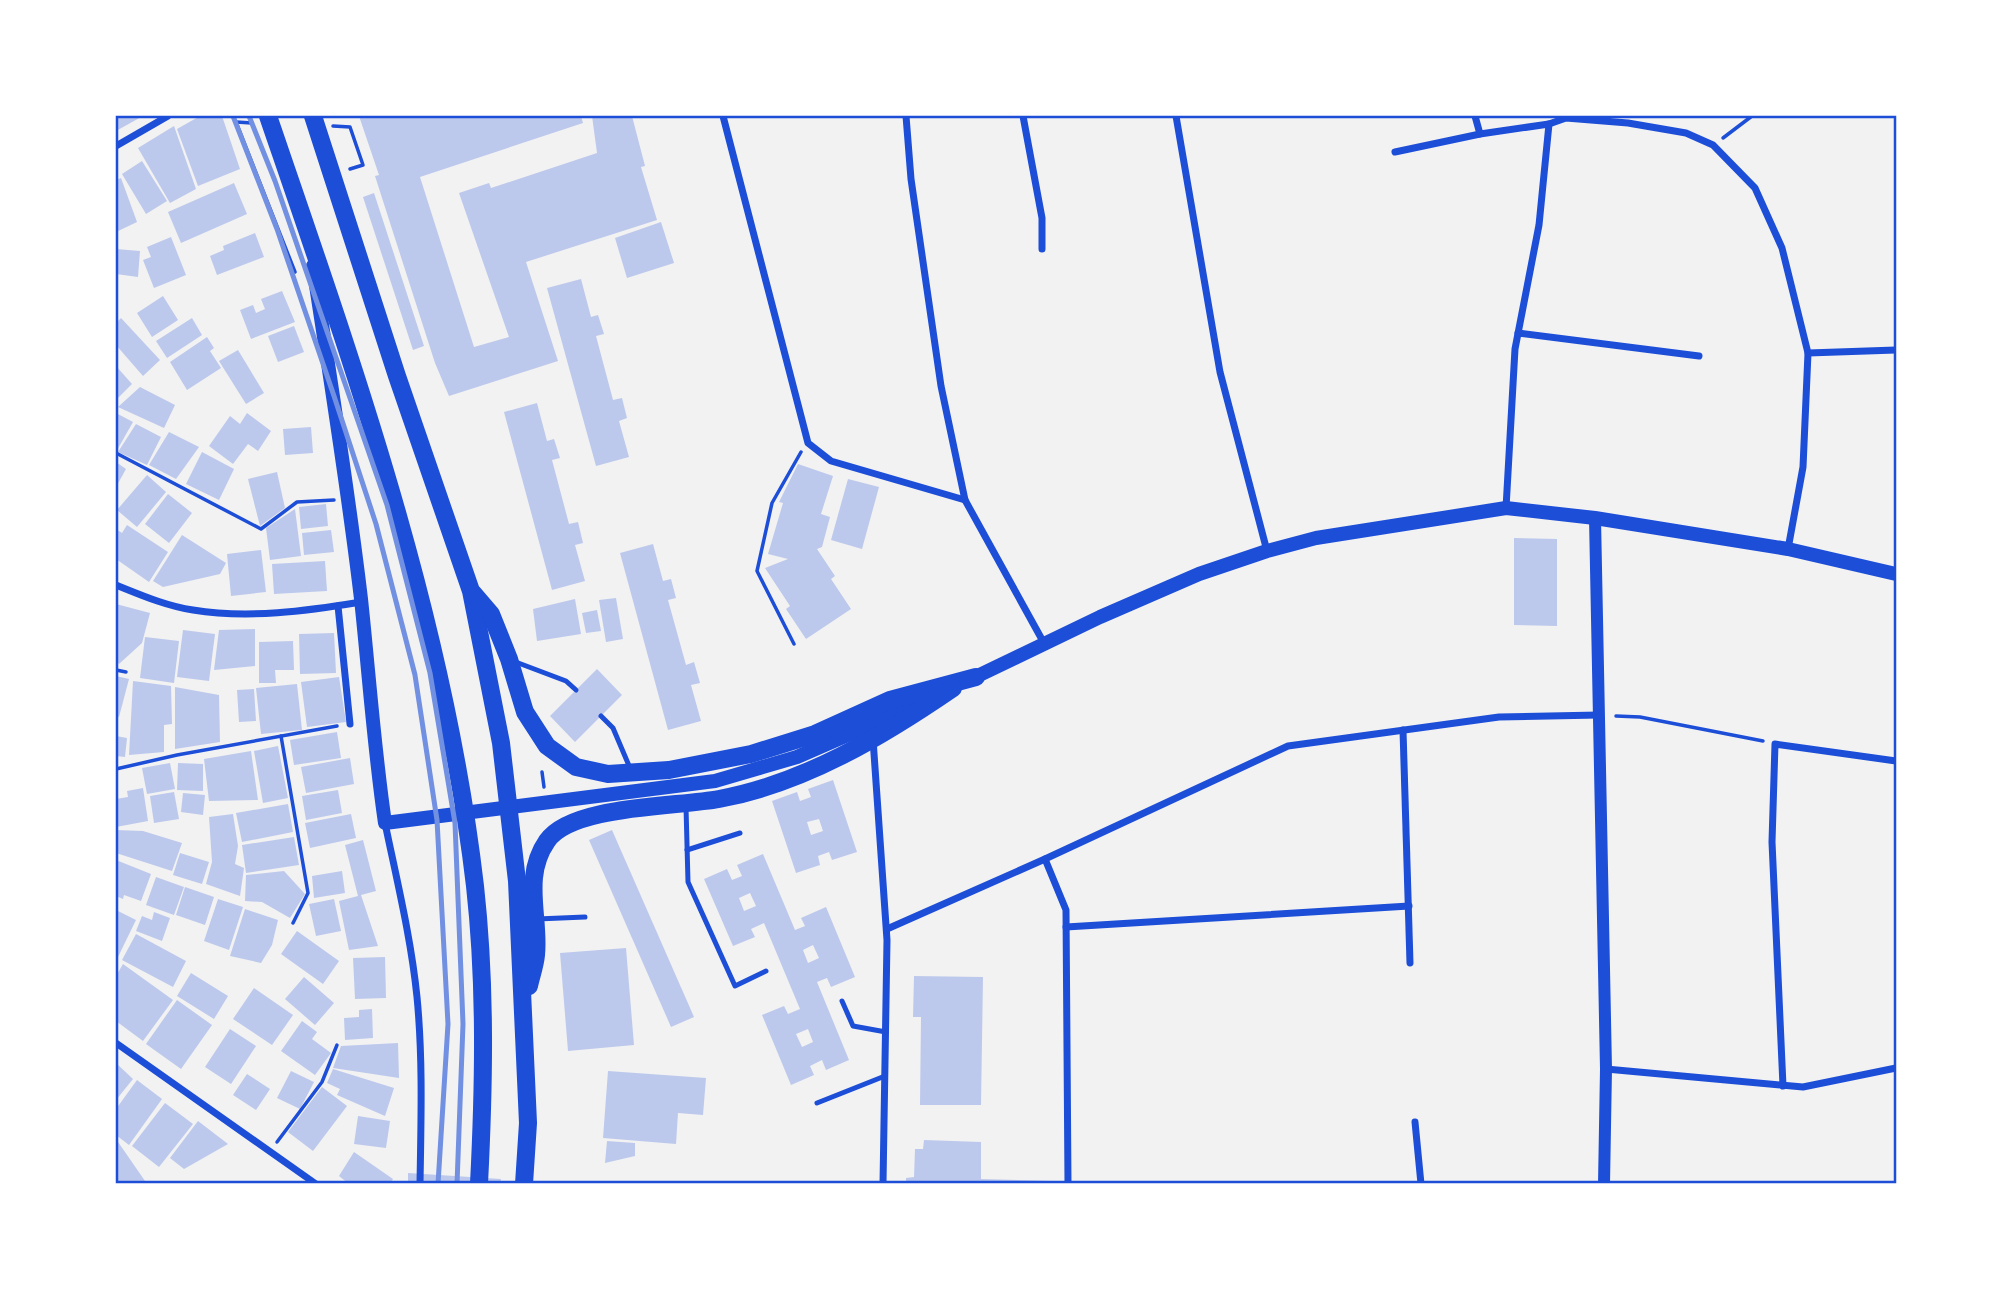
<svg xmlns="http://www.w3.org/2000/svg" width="2012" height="1299" font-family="'Crimson Pro',serif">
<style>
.building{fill:#bdc9ec;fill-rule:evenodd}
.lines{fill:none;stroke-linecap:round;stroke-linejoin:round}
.path{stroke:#1d4ed8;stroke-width:3.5}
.service{stroke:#1d4ed8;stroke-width:5}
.minor{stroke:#1d4ed8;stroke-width:7}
.tertiary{stroke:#1d4ed8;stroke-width:12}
.secondary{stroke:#1d4ed8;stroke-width:14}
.primary{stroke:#1d4ed8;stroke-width:18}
.rail{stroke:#7290e2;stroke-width:5}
.neatline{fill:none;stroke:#1d4ed8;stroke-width:2.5}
</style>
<rect width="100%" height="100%" fill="#f2f2f2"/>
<g class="building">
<polygon points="116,116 143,116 116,131"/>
<polygon points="200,116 222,116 240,169 198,186 177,129"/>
<polygon points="359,116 581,116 583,123 420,177 474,347 509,337 459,193 489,183 491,188 597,153 592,116 632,116 645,166 641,167 657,220 526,262 558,361 449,396 435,363 375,176 379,175"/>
<polygon points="174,126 196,189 170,203 138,148"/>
<polygon points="142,161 167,201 146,214 122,174"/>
<polygon points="121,178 137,222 116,232 116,180"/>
<polygon points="234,183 247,214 181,243 168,212"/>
<polygon points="374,193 424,346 413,350 363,197"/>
<polygon points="661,222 674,263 627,278 615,238"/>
<polygon points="255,233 264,257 217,275 210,256 224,250 223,246"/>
<polygon points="171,237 186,275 154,288 143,260 151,257 147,247"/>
<polygon points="116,249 140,251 138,277 116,274"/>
<polygon points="581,279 591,317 598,315 604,334 596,336 613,400 622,398 627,418 619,421 629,457 596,466 547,288"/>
<polygon points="282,291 295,322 251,339 240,310 253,305 256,313 265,309 261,299"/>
<polygon points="163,296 178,320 152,337 137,313"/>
<polygon points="121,318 160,360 143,376 116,345 116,323"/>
<polygon points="192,318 202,335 167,358 156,341"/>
<polygon points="294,326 304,352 278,362 268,336"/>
<polygon points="207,337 214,348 210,351 221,368 187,390 170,362"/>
<polygon points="238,350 264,393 246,404 219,361"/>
<polygon points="116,366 132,384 116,400"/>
<polygon points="140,387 175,405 164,428 118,407"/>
<polygon points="537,403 547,441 554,439 560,458 552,460 569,524 578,522 583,543 575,545 585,581 552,590 504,412"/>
<polygon points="116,413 133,422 116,452"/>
<polygon points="247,413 271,431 258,451 248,444 233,464 209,446 230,416 240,424"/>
<polygon points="136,424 161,437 147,465 118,452"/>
<polygon points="311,427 313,453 285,455 283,429"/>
<polygon points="169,432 199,447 176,479 149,465"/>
<polygon points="202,452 234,469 219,500 186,484"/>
<polygon points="116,462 126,469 116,487"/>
<polygon points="798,464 833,476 821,514 830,517 822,547 817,549 835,576 831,579 851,609 806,639 786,609 790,606 765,568 788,559 768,554 783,503 779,502"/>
<polygon points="277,472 285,508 260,526 248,479"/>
<polygon points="147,475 166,492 137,527 117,510"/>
<polygon points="848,479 879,487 862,549 831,540"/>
<polygon points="168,494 192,513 169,543 145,524"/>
<polygon points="326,504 328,526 301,529 299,507"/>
<polygon points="295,509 301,556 270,560 266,528"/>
<polygon points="127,525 168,552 149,582 116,559 116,529 122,533"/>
<polygon points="331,530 334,552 304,555 302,533"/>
<polygon points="182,535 226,563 220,574 163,587 153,581"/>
<polygon points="1514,538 1557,539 1557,626 1514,625"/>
<polygon points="653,544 663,581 671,579 676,598 668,600 686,665 694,662 700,683 691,685 701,721 668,730 620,553"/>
<polygon points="261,550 266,592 231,596 227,554"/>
<polygon points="325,561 327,591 274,594 272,564"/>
<polygon points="616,598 623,639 606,642 599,600"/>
<polygon points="575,599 581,634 537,641 533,609"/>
<polygon points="116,604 150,613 142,643 119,664 116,660"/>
<polygon points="597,610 601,631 586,633 582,613"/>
<polygon points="255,629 255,666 214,670 219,630"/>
<polygon points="183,630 215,634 209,681 177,677"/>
<polygon points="334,633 336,673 300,674 299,634"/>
<polygon points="145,637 179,641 174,683 140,678"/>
<polygon points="293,641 294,670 275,670 276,683 259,683 259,642"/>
<polygon points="597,669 622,695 575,742 550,716"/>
<polygon points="116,676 129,679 119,717 116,716"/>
<polygon points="339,677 346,722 307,727 301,682"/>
<polygon points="133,681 171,686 172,724 164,725 164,752 129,755"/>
<polygon points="297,684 302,730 261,734 256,688"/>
<polygon points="175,687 219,695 220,742 175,749"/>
<polygon points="254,689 256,721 239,722 237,690"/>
<polygon points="337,732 341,758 294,765 290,740"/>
<polygon points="116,736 127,738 125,757 116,756"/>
<polygon points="278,746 288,798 263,803 254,751"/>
<polygon points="251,751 258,800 209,801 204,759"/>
<polygon points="350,758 354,784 306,793 301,767"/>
<polygon points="170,763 175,789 147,794 142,768"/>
<polygon points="178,763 203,764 203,791 177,790"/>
<path d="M833,780l24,72 -25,8 -3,-8 -11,4 2,9 -24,8 -24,-72 25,-9 3,9 11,-4 -3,-8zM819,819l4,12 -12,4 -4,-13z"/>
<polygon points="143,788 148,821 116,827 116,799 128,797 127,791"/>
<polygon points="338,790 342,813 306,820 302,796"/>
<polygon points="174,792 179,819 154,823 150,796"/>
<polygon points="183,793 205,795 203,815 181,812"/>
<polygon points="288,804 293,832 242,842 236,813"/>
<polygon points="233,814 238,846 235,864 244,868 240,896 206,884 212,862 209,817"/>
<polygon points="351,814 356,838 310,848 305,823"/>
<polygon points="116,830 143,831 182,843 172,871 116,853"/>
<polygon points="612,830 694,1017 671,1027 589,840"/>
<polygon points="294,837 299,865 246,873 242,845"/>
<polygon points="363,840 376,891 361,895 378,946 349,950 339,901 358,896 345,845"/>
<polygon points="180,853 209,862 202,884 173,875"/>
<path d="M763,854l32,76 10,-4 -4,-8 25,-11 29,70 -24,10 -4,-9 -10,4 32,78 -23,10 -4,-10 -12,6 4,9 -23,10 -29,-70 22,-9 4,8 12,-5 -36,-86 -13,6 4,8 -22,9 -29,-67 23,-10 5,11 10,-4 -5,-11zM750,893l6,13 -12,5 -5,-13zM813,945l6,13 -11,5 -5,-13zM808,1029l5,13 -11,5 -6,-13z"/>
<polygon points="116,860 151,874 141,901 124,895 123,899 116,896"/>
<polygon points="284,871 305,894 290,918 262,902 245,901 246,875"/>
<polygon points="342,871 345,893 314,898 312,876"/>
<polygon points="156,877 184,887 174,915 146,905"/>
<polygon points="185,887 214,897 205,925 176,915"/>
<polygon points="218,899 243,907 229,950 204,941"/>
<polygon points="334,899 341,931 316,936 309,904"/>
<polygon points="245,909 278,920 272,945 261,963 230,956"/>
<polygon points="116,910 136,920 118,957 116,956"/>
<polygon points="154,912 170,918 162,941 136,931 142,916 152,920"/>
<polygon points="297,931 339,961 323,984 281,954"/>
<polygon points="136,934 186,961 173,987 122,960"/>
<polygon points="626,948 634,1045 568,1051 560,953"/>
<polygon points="385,957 386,998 355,999 353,958"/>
<polygon points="123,964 173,1000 143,1041 116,1021 116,976"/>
<polygon points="191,973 228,996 214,1019 177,996"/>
<polygon points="914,976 983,977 981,1105 920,1105 921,1017 913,1017"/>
<polygon points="304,977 334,1003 315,1025 285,999"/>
<polygon points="254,988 293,1015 272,1045 233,1019"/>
<polygon points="177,1000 212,1025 181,1069 146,1044"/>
<polygon points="372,1009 373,1038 345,1040 344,1018 359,1017 359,1010"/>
<polygon points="302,1021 317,1032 312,1039 331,1053 315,1075 281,1051"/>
<polygon points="230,1029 256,1046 231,1084 205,1067"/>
<polygon points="398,1043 399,1078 333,1068 341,1046"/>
<polygon points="116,1063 133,1079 116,1100"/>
<polygon points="333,1069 394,1088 385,1116 337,1095 340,1089 327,1083"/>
<polygon points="291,1071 314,1082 300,1109 277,1098"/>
<polygon points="608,1071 706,1078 703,1115 678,1113 676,1144 603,1138"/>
<polygon points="247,1074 270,1089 256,1110 233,1095"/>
<polygon points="137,1080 162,1099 129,1145 116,1135 116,1109"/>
<polygon points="322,1087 347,1106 313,1151 288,1132"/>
<polygon points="165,1103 193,1124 159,1167 132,1146"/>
<polygon points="358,1116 390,1121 386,1148 354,1144"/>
<polygon points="198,1121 228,1144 184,1169 170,1158"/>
<polygon points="116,1139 145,1181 142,1184 116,1184"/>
<polygon points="924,1140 981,1142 981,1179 1051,1181 1051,1184 906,1184 906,1178 914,1177 915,1149 923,1149"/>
<polygon points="607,1141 635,1143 635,1156 605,1163"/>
<polygon points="354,1152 393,1179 390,1184 349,1184 339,1176"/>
<polygon points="408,1173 501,1179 500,1184 408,1184"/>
</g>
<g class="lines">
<g class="path">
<polyline points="252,123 236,122 295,272"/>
<polyline points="333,126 350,127 363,165 350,169"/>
<polyline points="1723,138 1752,116"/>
<polyline points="116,453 261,529 297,502 334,500"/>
<polyline points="794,644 757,571 772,503 801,452"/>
<polyline points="116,670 126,672"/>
<polyline points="1616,716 1640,717 1763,741"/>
<polyline points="281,736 308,893 293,923"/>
<polyline points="116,769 177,755 337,726"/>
<polyline points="542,772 544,787"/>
<polyline points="277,1142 322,1082 337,1045"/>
</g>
<g class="service">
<polyline points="513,661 566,681 576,690"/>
<polyline points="601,716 613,728 630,768"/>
<polyline points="686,807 688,882 735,986 766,971"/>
<polyline points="687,850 740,833"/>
<polyline points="537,919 585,917"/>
<polyline points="842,1001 853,1026 886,1032"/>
<polyline points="817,1103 885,1076"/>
</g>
<g class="minor">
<polyline points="723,116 808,443 831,461 965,500"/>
<polyline points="906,116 911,179 941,386 965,500 1045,645"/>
<polyline points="1023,116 1042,218 1042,249"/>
<polyline points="1176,116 1220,372 1267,551"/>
<polyline points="1475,116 1480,134"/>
<polyline points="116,146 168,116"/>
<polyline points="1395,152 1480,134 1549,124 1566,118 1628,123 1686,133 1713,145 1755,188 1782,248 1808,353 1803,467 1788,549"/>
<polyline points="1518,333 1699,356"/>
<polyline points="1808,353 1896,350"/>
<polyline points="1506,508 1515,349 1539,225 1549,124"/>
<path d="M116,585c25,10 50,21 77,25 55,9 114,1 168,-8"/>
<polyline points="338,606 350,724"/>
<polyline points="1403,730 1410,963"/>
<polyline points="873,739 887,940 883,1184"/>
<path d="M385,823c12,58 26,115 32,174 6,62 4,124 3,187"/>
<polyline points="1045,859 1066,910 1068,1184"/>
<polyline points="1066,927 1409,906"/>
<polyline points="887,929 1045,859 1288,746 1499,717 1599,715"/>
<polyline points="116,1043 316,1184"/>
<polyline points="1606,1069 1803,1087 1896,1068"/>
<polyline points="1783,1086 1772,842 1775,744 1896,761"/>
<polyline points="1415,1122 1421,1184"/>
</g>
<polyline class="tertiary" points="1595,518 1606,1069 1604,1184"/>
<g class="secondary">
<path d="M313,266c17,111 35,222 48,333 8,75 13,149 24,224l330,-42 82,-24 117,-51"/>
<polyline points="967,681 1100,617 1199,574 1267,551 1316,538 1506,508 1595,518 1788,549 1896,574"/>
</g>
<g class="primary">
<path d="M268,116c86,251 176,504 207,770 11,99 9,199 4,298"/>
<polyline points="313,116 397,376 471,591 501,743 517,881 528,1123 524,1184"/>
<polyline points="473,593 491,614 509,659 525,712 547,746 576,767 608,774 669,770 751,754 815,734 890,700 976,677"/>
<path d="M529,986c2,-10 6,-20 7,-31 4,-38 -14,-78 11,-114 24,-36 130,-34 172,-42 86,-16 164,-63 234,-111"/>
</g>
<g class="rail">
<polyline points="233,116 277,229 334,396 376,524 415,675 437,820 448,1024 438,1184"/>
<polyline points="249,116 275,181 387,505 430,673 455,823 463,1024 457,1184"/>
</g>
</g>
<rect width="2012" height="1299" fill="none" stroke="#ffffff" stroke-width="234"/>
<rect x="117" y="117" width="1778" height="1065" class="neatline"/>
</svg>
